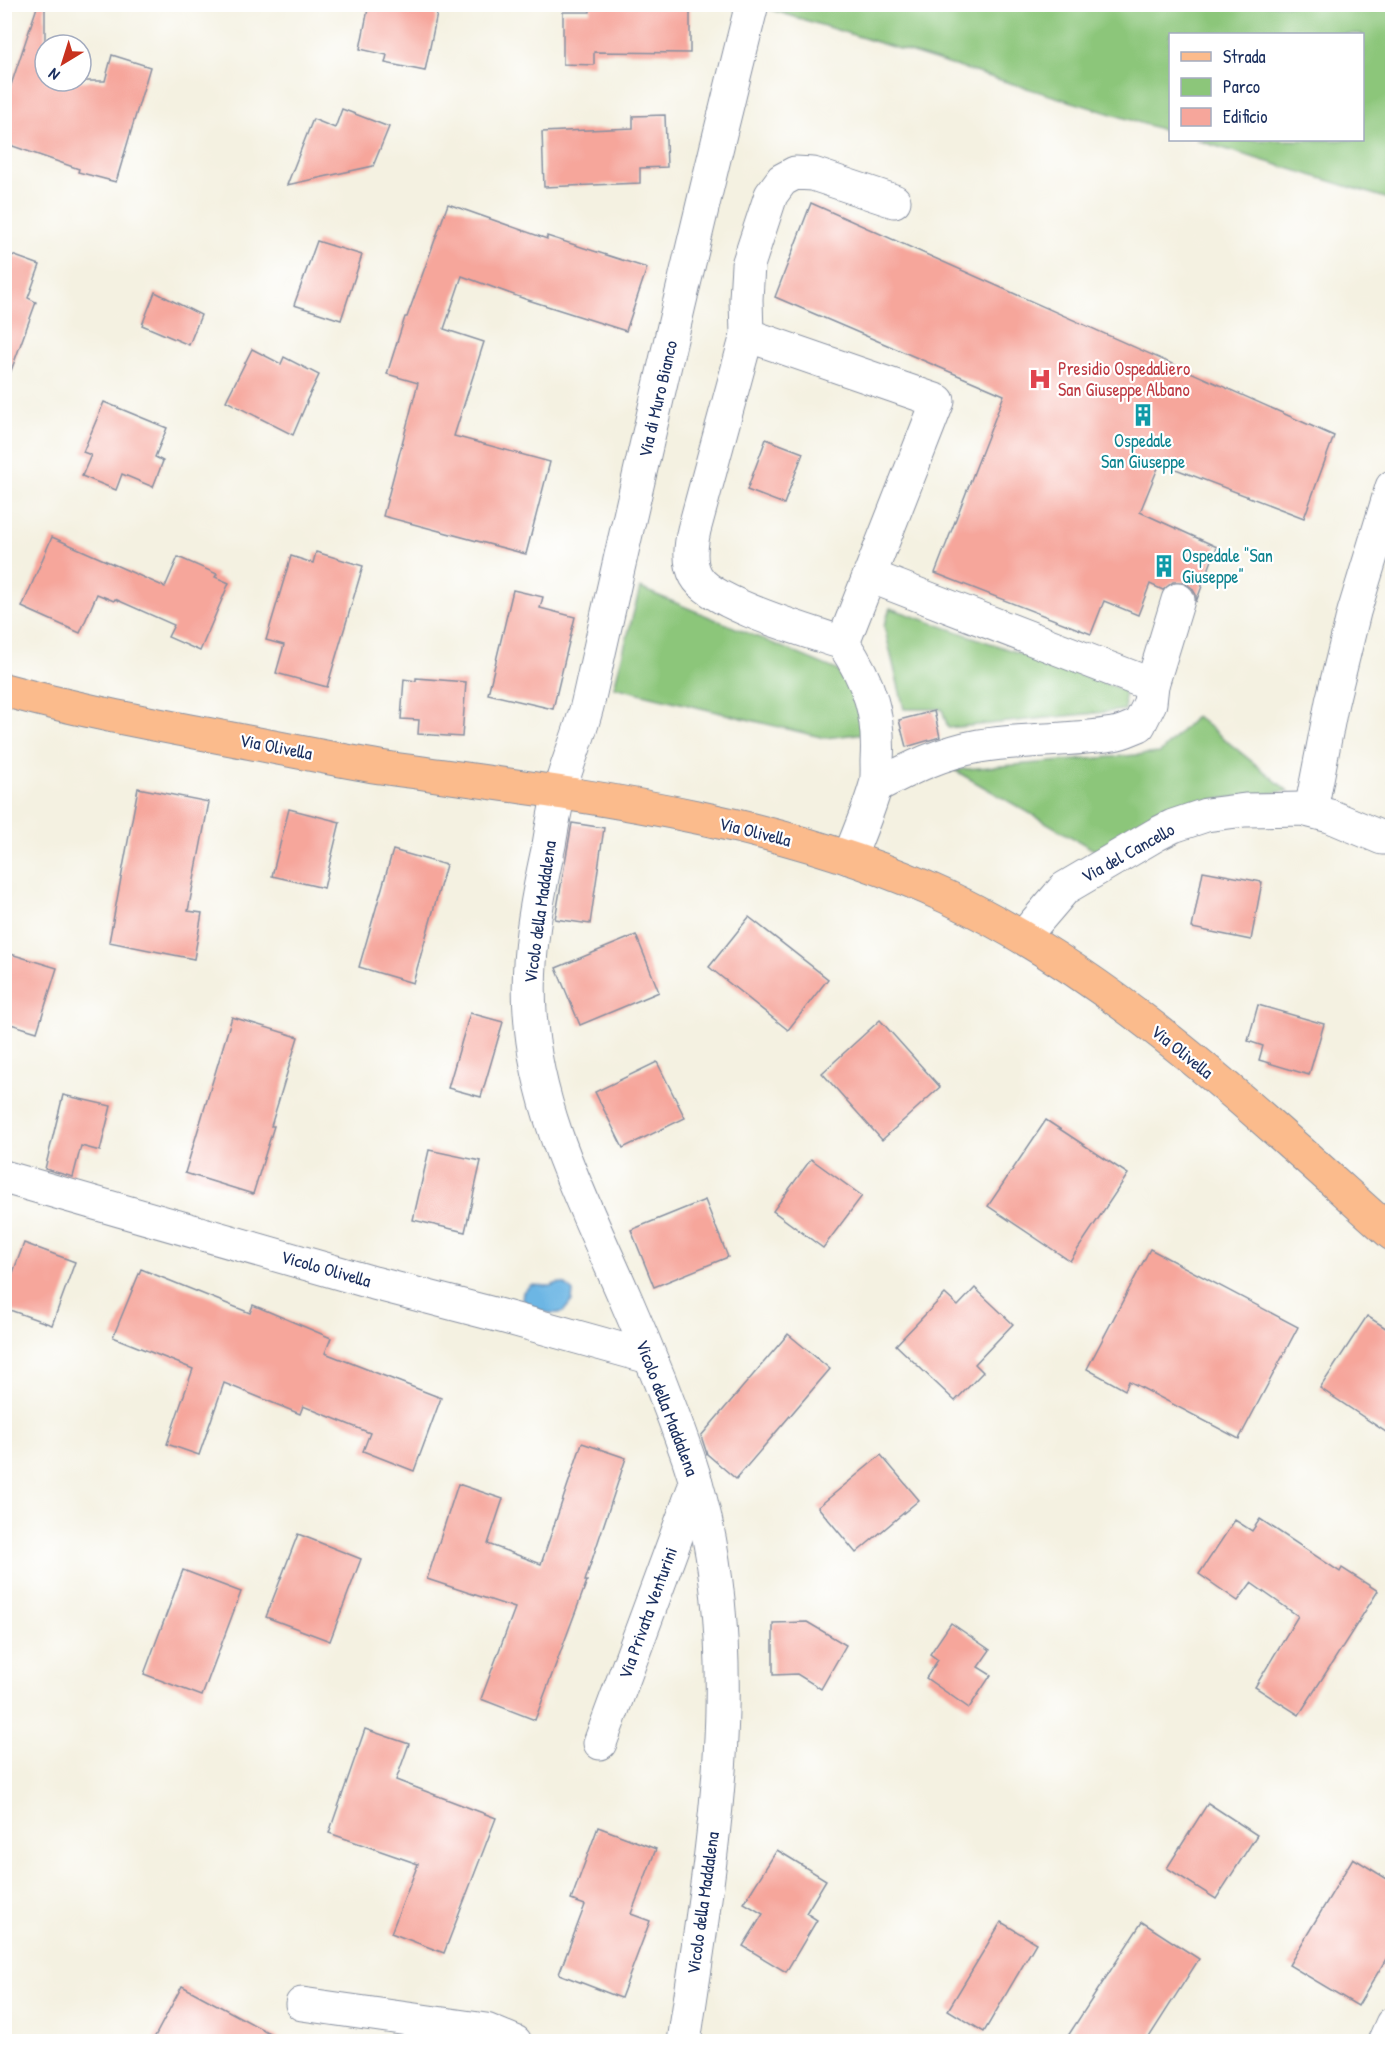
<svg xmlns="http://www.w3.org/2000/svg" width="1397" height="2046" font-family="'Patrick Hand',sans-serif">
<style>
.green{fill:#8cc67a;stroke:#547a6c;stroke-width:1.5}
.water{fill:#6cb6e4;stroke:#4472a1;stroke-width:1.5}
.building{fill:#f6a69b}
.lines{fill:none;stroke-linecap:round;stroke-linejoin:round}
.minor-casing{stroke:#8890a0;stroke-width:35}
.major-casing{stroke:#8890a0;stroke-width:35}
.minor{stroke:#fff;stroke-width:33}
.major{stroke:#fbbb8c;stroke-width:33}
.labels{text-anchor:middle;stroke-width:4.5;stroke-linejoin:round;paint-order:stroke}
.health-label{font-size:18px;fill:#be3a42;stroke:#fff;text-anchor:start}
.street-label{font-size:18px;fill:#1b2f5e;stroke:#fff}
.culture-label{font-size:18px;fill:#0d838f;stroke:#fff}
</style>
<rect width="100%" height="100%" fill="#fff"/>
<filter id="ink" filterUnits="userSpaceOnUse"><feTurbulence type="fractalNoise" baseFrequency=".0167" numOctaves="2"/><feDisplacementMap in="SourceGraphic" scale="12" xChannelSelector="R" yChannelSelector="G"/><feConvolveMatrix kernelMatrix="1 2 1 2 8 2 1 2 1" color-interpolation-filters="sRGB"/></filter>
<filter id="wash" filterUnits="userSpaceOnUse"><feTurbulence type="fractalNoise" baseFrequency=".008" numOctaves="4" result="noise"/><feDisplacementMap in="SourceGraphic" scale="24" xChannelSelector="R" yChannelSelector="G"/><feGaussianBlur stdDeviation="1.35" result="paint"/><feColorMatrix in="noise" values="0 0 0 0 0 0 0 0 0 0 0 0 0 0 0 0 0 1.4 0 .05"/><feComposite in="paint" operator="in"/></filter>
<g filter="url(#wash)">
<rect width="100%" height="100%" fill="#f4f1e1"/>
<g class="green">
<polygon points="774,4 1392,5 1392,200 1196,140 1362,140 1362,34 1170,34 1170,132 772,10"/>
<polygon points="640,588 837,670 853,693 865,733 825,738 614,687"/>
<polygon points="890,608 1124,690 1125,710 948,728 942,709 904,709 884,626"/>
<polygon points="1196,716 1288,791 1186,803 1101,854 954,770 1160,753"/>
</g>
<path class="water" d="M558,1283l7,1 8,8 -1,9 -9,11c-15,4 -30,-3 -41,-12l1,-8 8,-7 19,1z"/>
<g id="blocks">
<g class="building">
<polygon points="38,4 45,4 45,81 105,81 112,55 150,67 116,182 78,172 79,169 4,143 4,106"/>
<polygon points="369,4 439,4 425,71 385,63 387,55 360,49"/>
<polygon points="590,4 690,4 690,53 594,52 594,65 563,64 563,12 590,12"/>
<polygon points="342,109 389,127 373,166 287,185 313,119 335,128"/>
<polygon points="665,115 667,167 640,168 640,183 544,187 542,132 633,128 633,116"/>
<polygon points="811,203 1334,436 1304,518 1160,463 1140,512 1217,547 1196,602 1196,595 1192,588 1184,582 1173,582 1163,590 1150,584 1138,615 1104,601 1091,634 935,573 1004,395 775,297"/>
<polygon points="448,204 547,239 547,236 647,268 626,331 525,299 462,276 444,329 484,342 454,436 550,462 526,554 383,516 418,383 387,374 405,317 407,317"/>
<polygon points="317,241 362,255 341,320 294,305"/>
<polygon points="4,252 40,265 28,298 36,302 8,379 4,378"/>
<polygon points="155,292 201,315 189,345 142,325"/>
<polygon points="252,349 281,364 284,357 319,375 306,402 307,402 293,435 226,401"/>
<polygon points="104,402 167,428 155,457 163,461 153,487 122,474 116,490 82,476 91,455 83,452"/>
<polygon points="766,439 803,453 784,504 747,490"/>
<polygon points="52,537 165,587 178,557 217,574 215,577 229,583 200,651 168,637 174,625 115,599 114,601 97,594 80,633 22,607"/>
<polygon points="316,552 363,566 327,687 276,673 284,645 266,640 291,556 313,563"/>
<polygon points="513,590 543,597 540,608 575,617 553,709 488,694"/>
<polygon points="416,678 466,682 462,737 418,734 419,720 401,719 404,679 416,681"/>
<polygon points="934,711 940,737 906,747 899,720"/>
<polygon points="138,788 209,802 188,911 202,913 194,959 109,942"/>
<polygon points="289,809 340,822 324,888 272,876"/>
<polygon points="572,823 604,828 590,924 555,919"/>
<polygon points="393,850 446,865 413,983 359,967"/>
<polygon points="1203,871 1262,882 1251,940 1192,928"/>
<polygon points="749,917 828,979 788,1030 709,967"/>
<polygon points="636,935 659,992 580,1025 556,968"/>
<polygon points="4,952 57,968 37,1032 4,1022"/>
<polygon points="1258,1005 1324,1024 1309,1075 1259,1060 1263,1046 1248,1041"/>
<polygon points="470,1013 503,1022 481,1097 448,1088"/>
<polygon points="232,1017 298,1037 271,1126 274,1126 253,1194 185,1173"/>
<polygon points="880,1020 940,1087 882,1140 822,1073"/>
<polygon points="657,1062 685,1118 623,1148 595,1092"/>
<polygon points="63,1095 111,1106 100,1151 81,1146 73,1177 45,1169"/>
<polygon points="1046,1120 1128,1174 1070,1261 988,1206"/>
<polygon points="429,1150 481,1161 465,1232 413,1220"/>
<polygon points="811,1159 862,1196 823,1248 773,1211"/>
<polygon points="705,1200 728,1257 654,1287 631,1230"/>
<polygon points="24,1243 75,1262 52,1325 4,1308 4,1297"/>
<polygon points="1150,1249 1298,1327 1239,1439 1129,1381 1125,1390 1087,1369"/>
<polygon points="141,1269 250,1313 253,1305 331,1338 325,1353 441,1398 414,1471 363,1451 370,1433 303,1406 300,1414 224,1383 199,1455 167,1444 193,1369 113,1337"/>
<polygon points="975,1288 1013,1324 975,1364 983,1372 955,1401 896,1345 945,1294 958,1306"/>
<polygon points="1367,1316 1392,1332 1392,1436 1320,1388"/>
<polygon points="788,1334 830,1369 736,1479 707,1454 701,1436"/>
<polygon points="582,1443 626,1458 585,1581 587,1581 535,1720 481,1699 515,1608 427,1579 458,1484 503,1499 488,1544 541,1564"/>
<polygon points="881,1455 919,1500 856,1553 818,1507"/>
<polygon points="1260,1519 1340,1572 1342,1568 1378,1591 1299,1715 1255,1687 1298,1616 1251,1583 1238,1601 1199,1574 1235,1520 1252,1531"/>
<polygon points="298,1534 361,1559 330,1641 266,1617"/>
<polygon points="183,1570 241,1592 202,1696 144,1674"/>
<polygon points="807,1622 846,1645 821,1689 797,1674 773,1675 773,1623"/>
<polygon points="951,1623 990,1650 978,1667 991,1675 969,1708 926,1678 938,1660 930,1654"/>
<polygon points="365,1729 409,1744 396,1780 496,1818 444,1953 391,1933 418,1864 329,1833"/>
<polygon points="1208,1803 1257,1835 1216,1899 1167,1868"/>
<polygon points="598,1827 656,1849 631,1914 650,1921 621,1998 559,1974 585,1905 571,1900"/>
<polygon points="777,1850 826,1880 806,1913 817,1920 786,1972 743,1946 763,1914 744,1903"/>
<polygon points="1353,1858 1392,1882 1392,1949 1358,2006 1289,1965"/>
<polygon points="1001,1922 1036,1943 984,2032 948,2010"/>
<polygon points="1142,1922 1199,1959 1146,2042 1064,2042"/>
<polygon points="182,1986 286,2042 152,2042"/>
</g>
</g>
</g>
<g filter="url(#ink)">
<use href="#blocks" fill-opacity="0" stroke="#8890a0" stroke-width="1.5"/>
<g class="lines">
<g class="minor-casing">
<g id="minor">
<polyline points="747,335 746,299 748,265 771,195 782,180 795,173 813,174 894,201"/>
<polyline points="870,576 1152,685"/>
<path d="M843,643c-33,-11 -132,-39 -147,-67 -8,-14 -5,-32 -2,-46l53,-195 191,66 -95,242c26,39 37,71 34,118 0,8 1,19 -2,27 -7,24 -17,47 -26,70"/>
<path d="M876,786c35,-18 64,-33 103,-40 44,-7 90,-5 134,-12 9,-1 18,-6 26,-9l11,-22 2,-18 26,-85"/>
<polyline points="1311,810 1332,702 1354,612 1392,487"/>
<polyline points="1023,937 1065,888 1157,834 1173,826 1206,815 1245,810 1302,809 1330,816 1382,838 1392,838"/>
<polyline points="4,1177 374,1283 505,1317 649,1357"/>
<polyline points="600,1743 696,1483"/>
<polyline points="302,2004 486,2030 515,2042"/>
<path d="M684,2042c28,-193 68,-396 4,-585 -18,-52 -40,-107 -62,-157 -40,-93 -90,-185 -96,-288 -4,-56 7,-113 19,-167 3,-18 6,-35 10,-52 8,-31 22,-60 29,-91 52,-233 106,-466 164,-698"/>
<polyline points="1384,2042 1392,2024"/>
</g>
</g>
<g class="major-casing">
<path id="major" d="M4,690c77,21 155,35 233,50 48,9 95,19 143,27 189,27 393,48 567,130 169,80 307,214 445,337"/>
</g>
<use href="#minor" class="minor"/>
<use href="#major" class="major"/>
</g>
</g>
<defs>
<g id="hospital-bare" transform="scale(1.8)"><path d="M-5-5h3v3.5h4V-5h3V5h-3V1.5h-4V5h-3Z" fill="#e0444e" stroke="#fff" stroke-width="2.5" paint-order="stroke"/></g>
<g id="building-bare" transform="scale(1.8)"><path d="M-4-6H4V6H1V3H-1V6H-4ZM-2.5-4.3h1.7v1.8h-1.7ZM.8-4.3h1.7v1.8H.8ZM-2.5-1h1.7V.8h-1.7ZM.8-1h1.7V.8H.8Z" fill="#0f9aa8" stroke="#fff" stroke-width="2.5" paint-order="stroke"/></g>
</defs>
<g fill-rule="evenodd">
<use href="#hospital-bare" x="1040" y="379"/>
<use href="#building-bare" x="1143" y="415"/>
<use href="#building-bare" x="1164" y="566"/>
</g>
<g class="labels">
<g class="health-label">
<text x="1058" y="375">Presidio Ospedaliero<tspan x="1058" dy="21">San Giuseppe Albano</tspan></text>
</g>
<g class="street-label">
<text transform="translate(658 399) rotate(-77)" y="6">Via di Muro Bianco</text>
<text transform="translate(276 747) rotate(11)" y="6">Via Olivella</text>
<text transform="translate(755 832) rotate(14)" y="6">Via Olivella</text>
<text transform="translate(1128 853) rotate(-29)" y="6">Via del Cancello</text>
<text transform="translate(540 912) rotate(-82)" y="6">Vicolo della Maddalena</text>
<text transform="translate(1182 1052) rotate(39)" y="6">Via Olivella</text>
<text transform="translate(326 1269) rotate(16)" y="6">Vicolo Olivella</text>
<text transform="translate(667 1408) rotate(69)" y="6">Vicolo della Maddalena</text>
<text transform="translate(648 1613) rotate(-70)" y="6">Via Privata Venturini</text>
<text transform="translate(703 1903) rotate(-82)" y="6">Vicolo della Maddalena</text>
</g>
<g class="culture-label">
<text x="1143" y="447">Ospedale<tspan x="1143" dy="21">San Giuseppe</tspan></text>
<text x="1182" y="562" text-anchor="start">Ospedale "San<tspan x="1182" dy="21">Giuseppe"</tspan></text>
</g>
</g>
<rect width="1397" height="2046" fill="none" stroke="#fff" stroke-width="24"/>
<rect x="1169" y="33" width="195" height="108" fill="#ffffff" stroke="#a4acbf" stroke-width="1.5"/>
<rect x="1181" y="52" width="30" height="9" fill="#fbbb8c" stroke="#a4acbf" stroke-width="1.5"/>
<text x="1223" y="63" font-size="18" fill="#1b2f5e">Strada</text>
<rect x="1181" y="78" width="30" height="18" fill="#8cc67a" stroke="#a4acbf" stroke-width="1.5"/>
<text x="1223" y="93" font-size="18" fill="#1b2f5e">Parco</text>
<rect x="1181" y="108" width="30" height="18" fill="#f6a69b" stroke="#a4acbf" stroke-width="1.5"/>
<text x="1223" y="123" font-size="18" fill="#1b2f5e">Edificio</text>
<g transform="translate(63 63) rotate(218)"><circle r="28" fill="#ffffff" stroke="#a4acbf" stroke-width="1.5"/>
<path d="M0-4.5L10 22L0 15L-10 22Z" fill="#c8321e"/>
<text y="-9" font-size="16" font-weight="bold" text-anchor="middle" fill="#1b2f5e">N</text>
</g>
</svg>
